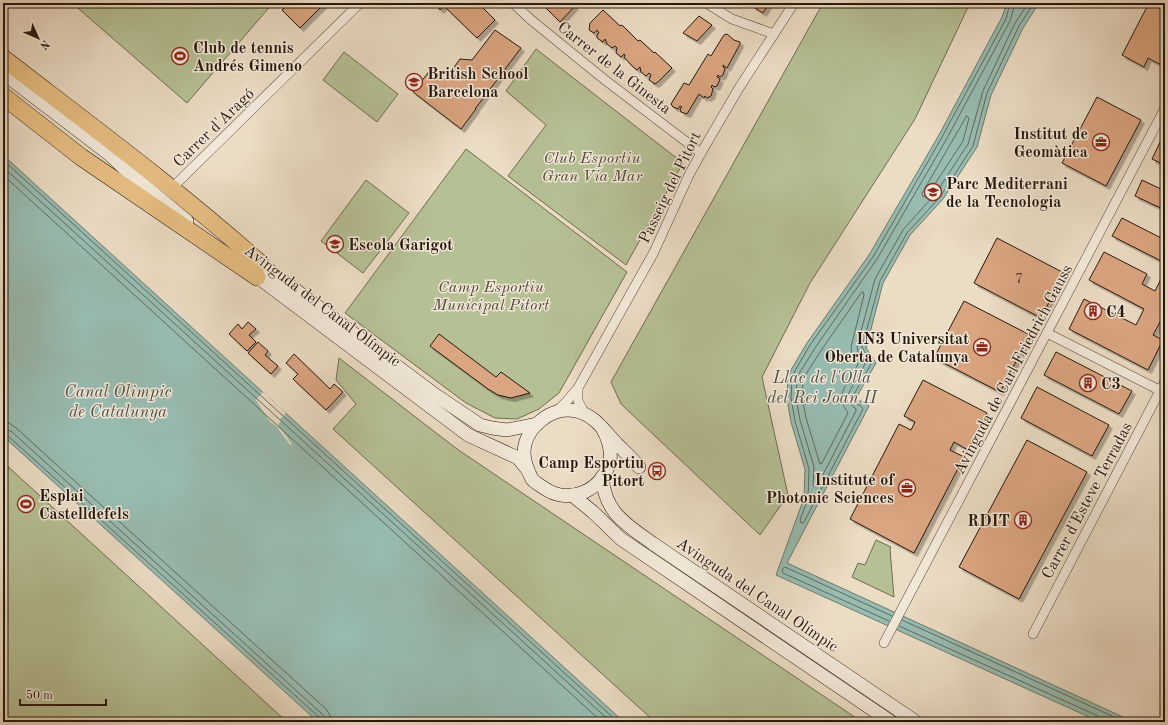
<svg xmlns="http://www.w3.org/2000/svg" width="1168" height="725" font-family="'Old Standard TT',serif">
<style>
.green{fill:#b6c095;stroke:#6e6c50}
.water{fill:#98bcb1;stroke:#6a7a6f}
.pier{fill:#ebdcc4}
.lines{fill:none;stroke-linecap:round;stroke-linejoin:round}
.shore{stroke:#5f6a5e;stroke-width:1}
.building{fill:#daa581;stroke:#26170b;filter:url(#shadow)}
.street-casing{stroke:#574839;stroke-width:10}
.secondary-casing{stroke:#26170b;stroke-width:14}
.highway-casing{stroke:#26170b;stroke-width:18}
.street{stroke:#f2e8d9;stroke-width:9}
.secondary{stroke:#f2e8d9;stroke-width:13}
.highway{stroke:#e6be82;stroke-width:17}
.labels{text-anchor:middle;stroke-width:3;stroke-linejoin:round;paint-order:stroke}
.number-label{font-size:14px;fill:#533a28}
.poi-label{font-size:16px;font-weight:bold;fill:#26170b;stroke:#f2e8d9;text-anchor:start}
.street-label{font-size:16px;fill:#26170b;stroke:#f2e8d9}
.park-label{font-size:16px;font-style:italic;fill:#514a34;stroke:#f2e8d9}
.water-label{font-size:17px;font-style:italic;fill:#4e5145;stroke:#f2e8d9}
</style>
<defs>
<filter id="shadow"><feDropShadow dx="3.5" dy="3.5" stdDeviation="0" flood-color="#0004"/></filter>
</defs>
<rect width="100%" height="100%" fill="#ebdcc4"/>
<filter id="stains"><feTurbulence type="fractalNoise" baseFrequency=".005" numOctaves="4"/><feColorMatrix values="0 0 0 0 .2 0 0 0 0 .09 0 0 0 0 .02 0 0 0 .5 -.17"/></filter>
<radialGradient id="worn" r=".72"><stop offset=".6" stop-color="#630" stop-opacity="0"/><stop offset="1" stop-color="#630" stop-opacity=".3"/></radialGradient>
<g class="green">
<polygon points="72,3 273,3 187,103"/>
<polygon points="823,3 970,3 915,119 810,283 762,377 788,495 760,535 621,404 611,382"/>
<polygon points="536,49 683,163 626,265 508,176 546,125 506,91"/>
<polygon points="344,52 398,94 377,122 323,80"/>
<polygon points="466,149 627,272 559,393 539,409 517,419 495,418 466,403 345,313"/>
<polygon points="366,180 409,213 363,273 321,241"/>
<polygon points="339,358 457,449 862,722 655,722 333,429 356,404 336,380"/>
<polygon points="3,462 287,722 3,722"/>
<polygon points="876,540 891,547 890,549 894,597 852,577 858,563 865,565"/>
</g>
<g class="water">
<polygon points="1007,3 1039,3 1023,28 991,95 977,147 943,199 910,235 883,283 866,348 876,363 856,398 869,406 787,563 1134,722 1100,722 776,575 804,498 805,469 791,422 787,399 788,375 807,343 869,255 939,135 1002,17"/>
<polygon points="3,155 624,722 318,722 3,436"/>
</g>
<polygon class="pier" points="263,392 286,413 280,419 281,421 278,425 292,444 290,445 276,426 270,422 256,400"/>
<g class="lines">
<g class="shore">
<path d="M1010,3l-4,16 -64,118 -69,120 -63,88 -18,31 -1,22 4,23 14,48 -1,30 -8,21 1,3 3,-1 59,-113c-2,-5 -10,-5 -11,-11l19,-34 -9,-17 18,-66 27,-48 33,-36 33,-51 14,-53 32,-67 15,-23"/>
<polyline points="1015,3 1010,21 946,140 877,259 815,348 797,377 796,398 800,420 814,467 813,485 814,487 817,486 856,411 856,409 849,403 847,396 865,364 858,352 857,346 875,279 903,230 936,193 968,144 983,91 1014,25 1028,3"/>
<polygon points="967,116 969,118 963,141 931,190 925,196 923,197 922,194"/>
<polyline points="3,160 618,722"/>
<polyline points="3,167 611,722"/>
<polyline points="3,175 602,722"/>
<path d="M863,292l1,3 -13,52 1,7 6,10c-5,10 -19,27 -16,38 1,4 4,7 6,11l-26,50 -2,1 -14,-46 -4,-21 1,-18 17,-27 41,-59z"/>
<polyline points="3,423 9,423 15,427 326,709 330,715 331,722"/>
<polyline points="3,429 11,431 322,714 325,717 325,722"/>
<polyline points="3,434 7,435 319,717 320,722"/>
<polyline points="902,620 1125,722"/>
<polyline points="889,621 783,573 782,572 783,568 785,567 892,616"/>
<polyline points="899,626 1098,716 1100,719 1100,722"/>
</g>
</g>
<g class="building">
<polygon points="290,3 325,3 300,28 282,10"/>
<polygon points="434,3 478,3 495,20 477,38 444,6 440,10"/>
<polygon points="546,3 572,3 575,6 560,22 543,5"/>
<polygon points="753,3 769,3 763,13 752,6"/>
<polygon points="1149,3 1165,3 1165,67 1148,58 1144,67 1122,55"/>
<polygon points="603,10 620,26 622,25 638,41 640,40 654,53 655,52 672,68 658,82 655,84 649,80 651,75 649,73 646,76 641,72 640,67 637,70 632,66 624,57 625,55 624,54 621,57 616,53 617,48 615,46 612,48 607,44 605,39 603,42 597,38 597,35 599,33 597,30 594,33 589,30 590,23"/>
<polygon points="699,16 712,25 697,41 683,33"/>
<polygon points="495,30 521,48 475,109 476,109 461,129 413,92 431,69 445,80 460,59 472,60"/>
<polygon points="727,34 734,40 740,42 740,44 727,68 723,65 723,67 725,68 723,75 720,77 718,75 717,77 720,79 717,86 714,87 712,85 711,87 713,89 711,96 707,98 705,96 704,98 699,94 687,114 681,112 680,109 682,107 680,106 678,109 673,107 671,104 684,83 689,85 708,54 711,56 722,38 724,35"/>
<polygon points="1097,97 1141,120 1106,186 1062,163"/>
<polygon points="1164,134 1165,135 1165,165 1152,159"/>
<polygon points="1142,180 1165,191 1165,210 1135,196"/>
<polygon points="1122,218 1165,240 1165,263 1112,236"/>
<polygon points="997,238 1064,273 1041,318 974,283"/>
<polygon points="1104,252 1147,274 1142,284 1155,291 1165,271 1165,313 1153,335 1163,340 1148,370 1069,329 1084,299 1136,325 1144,309 1089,280"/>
<polygon points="964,301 1030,335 1000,392 934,358"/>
<polygon points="248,322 256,329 249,335 256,342 247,351 229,334 238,324 242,329"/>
<polygon points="439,334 496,377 501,372 530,393 511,398 498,395 488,389 430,346"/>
<polygon points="258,342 268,351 265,355 278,366 271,374 248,353"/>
<polygon points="1056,352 1132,391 1119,414 1044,375"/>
<polygon points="294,354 330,389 334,384 343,392 326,410 293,379 298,374 286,363"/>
<polygon points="923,380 987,413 968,450 954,442 950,450 964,457 914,553 850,519 899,424 911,430 915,422 904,416"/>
<polygon points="1037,387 1109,425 1092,456 1021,418"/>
<polygon points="1027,440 1087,472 1019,599 959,567"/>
</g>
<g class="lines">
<g class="street-casing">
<g id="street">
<polyline points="513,3 530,19 605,80 701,153"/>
<polyline points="706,3 732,19 774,34"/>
<polyline points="171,189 360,3"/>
<polyline points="1047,333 1165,393"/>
<polyline points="578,388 578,401 585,414"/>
<polyline points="556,412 566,402 578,388 654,252 689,175 701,153 739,88 794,3"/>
<polyline points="1033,634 1165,381"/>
<polyline points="884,643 1165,108"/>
</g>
</g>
<g class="secondary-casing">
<g id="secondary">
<polyline points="3,73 109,154 127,171 187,221"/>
<polyline points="253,258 434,394 480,425 492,428 507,430 537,424"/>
<polyline points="251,272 468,435 518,458 526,468"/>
<path d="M601,426c6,10 11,21 9,34 -6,30 -41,46 -66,28 -4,-3 -9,-5 -12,-9 -4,-8 -8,-16 -8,-26 0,-25 28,-48 52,-42 19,4 29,21 42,34 7,7 15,14 21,22"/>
<path d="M602,477c3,36 24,47 50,66l264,179"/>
<polyline points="572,495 593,512 621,539 891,722"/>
</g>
</g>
<g class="highway-casing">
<g id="highway">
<path d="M3,58c87,67 175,132 257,205"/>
<polyline points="3,96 81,157 257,277"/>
</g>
</g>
<use href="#street" class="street"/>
<use href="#secondary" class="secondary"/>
<use href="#highway" class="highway"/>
</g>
<defs>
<g id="stadium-ring" transform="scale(0.9)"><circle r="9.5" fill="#f2e8d9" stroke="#8f2418" stroke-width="1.5"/><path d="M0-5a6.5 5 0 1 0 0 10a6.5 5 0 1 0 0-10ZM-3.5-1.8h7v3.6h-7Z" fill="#8f2418"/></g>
<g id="school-ring" transform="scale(0.9)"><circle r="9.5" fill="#f2e8d9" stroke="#8f2418" stroke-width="1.5"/><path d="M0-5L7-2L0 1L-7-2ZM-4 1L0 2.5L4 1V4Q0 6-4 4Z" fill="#8f2418"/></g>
<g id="office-ring" transform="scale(0.9)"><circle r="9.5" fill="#f2e8d9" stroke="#8f2418" stroke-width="1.5"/><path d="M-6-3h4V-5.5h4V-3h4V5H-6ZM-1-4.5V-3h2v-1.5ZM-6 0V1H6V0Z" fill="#8f2418"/></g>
<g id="university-ring" transform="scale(0.9)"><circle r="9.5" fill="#f2e8d9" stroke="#8f2418" stroke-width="1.5"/><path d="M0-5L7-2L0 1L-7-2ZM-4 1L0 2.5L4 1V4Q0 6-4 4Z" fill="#8f2418"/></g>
<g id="building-ring" transform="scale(0.9)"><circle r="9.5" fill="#f2e8d9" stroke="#8f2418" stroke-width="1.5"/><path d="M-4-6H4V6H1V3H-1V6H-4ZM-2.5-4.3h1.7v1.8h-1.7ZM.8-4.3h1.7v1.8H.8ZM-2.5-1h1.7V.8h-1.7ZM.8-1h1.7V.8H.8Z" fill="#8f2418"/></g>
<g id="bus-ring" transform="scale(0.9)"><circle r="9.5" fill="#f2e8d9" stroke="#8f2418" stroke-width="1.5"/><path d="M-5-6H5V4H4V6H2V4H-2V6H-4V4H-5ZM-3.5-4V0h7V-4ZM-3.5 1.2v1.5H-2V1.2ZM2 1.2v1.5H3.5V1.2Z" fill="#8f2418"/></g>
</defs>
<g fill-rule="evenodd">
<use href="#stadium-ring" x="180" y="56"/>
<use href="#school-ring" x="414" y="82"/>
<use href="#office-ring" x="1101" y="142"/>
<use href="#university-ring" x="933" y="192"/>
<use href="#school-ring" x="335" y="244"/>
<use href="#building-ring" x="1093" y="311"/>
<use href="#office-ring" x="982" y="347"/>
<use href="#building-ring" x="1088" y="383"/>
<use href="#bus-ring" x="657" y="471"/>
<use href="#office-ring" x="907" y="488"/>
<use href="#stadium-ring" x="26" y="504"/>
<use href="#building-ring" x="1023" y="520"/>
</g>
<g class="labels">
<g class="number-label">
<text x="1019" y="283">7</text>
</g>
<g class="poi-label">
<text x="193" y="53">Club de tennis<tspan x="193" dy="18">Andrés Gimeno</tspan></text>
<text x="427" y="79">British School<tspan x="427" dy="18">Barcelona</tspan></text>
<text x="1088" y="139" text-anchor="end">Institut de<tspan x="1088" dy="18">Geomàtica</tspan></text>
<text x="946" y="189">Parc Mediterrani<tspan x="946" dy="18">de la Tecnologia</tspan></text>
<text x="348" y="250">Escola Garigot</text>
<text x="1106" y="317">C4</text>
<text x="969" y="344" text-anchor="end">IN3 Universitat<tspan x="969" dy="18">Oberta de Catalunya</tspan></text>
<text x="1101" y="389">C3</text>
<text x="644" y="468" text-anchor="end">Camp Esportiu<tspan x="644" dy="18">Pitort</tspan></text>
<text x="894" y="485" text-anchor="end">Institute of<tspan x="894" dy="18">Photonic Sciences</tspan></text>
<text x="39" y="501">Esplai<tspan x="39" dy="18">Castelldefels</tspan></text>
<text x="1010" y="526" text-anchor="end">RDIT</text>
</g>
<g class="street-label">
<text transform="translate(615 67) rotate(38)" y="6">Carrer de la Ginesta</text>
<text transform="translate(213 127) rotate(-44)" y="6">Carrer d'Aragó</text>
<text transform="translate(669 187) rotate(-64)" y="6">Passeig del Pitort</text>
<text transform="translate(323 305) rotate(37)" y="6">Avinguda del Canal Olímpic</text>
<text transform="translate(1012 369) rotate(-62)" y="6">Avinguda de Carl Friedrich Gauss</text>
<text transform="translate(1086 500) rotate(-62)" y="6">Carrer d'Esteve Terradas</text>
<text transform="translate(758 594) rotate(34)" y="6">Avinguda del Canal Olímpic</text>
</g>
<g class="park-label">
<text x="592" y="163">Club Esportiu<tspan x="592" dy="18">Gran Via Mar</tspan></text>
<text x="491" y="292">Camp Esportiu<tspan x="491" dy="18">Municipal Pitort</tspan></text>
</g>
<g class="water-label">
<text x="822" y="383">Llac de l'Olla<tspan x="822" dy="20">del Rei Joan II</tspan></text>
<text x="118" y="397">Canal Olimpic<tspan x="118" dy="20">de Catalunya</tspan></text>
</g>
</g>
<rect width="1168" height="725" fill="none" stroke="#ebdcc4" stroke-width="16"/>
<rect x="4" y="4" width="1160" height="717" fill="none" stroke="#26170b" stroke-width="2"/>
<rect x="8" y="8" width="1152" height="709" fill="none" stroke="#26170b"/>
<g transform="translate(38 38) rotate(135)" stroke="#f2e8d9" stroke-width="3" paint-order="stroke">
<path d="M0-3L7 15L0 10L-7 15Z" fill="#26170b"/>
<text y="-6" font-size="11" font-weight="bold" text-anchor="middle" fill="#26170b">N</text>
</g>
<path d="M20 699v6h86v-6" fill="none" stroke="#26170b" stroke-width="2"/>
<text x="26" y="699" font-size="12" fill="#26170b" stroke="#f2e8d9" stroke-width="3" paint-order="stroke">50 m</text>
<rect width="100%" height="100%" filter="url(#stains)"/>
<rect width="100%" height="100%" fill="url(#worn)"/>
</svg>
